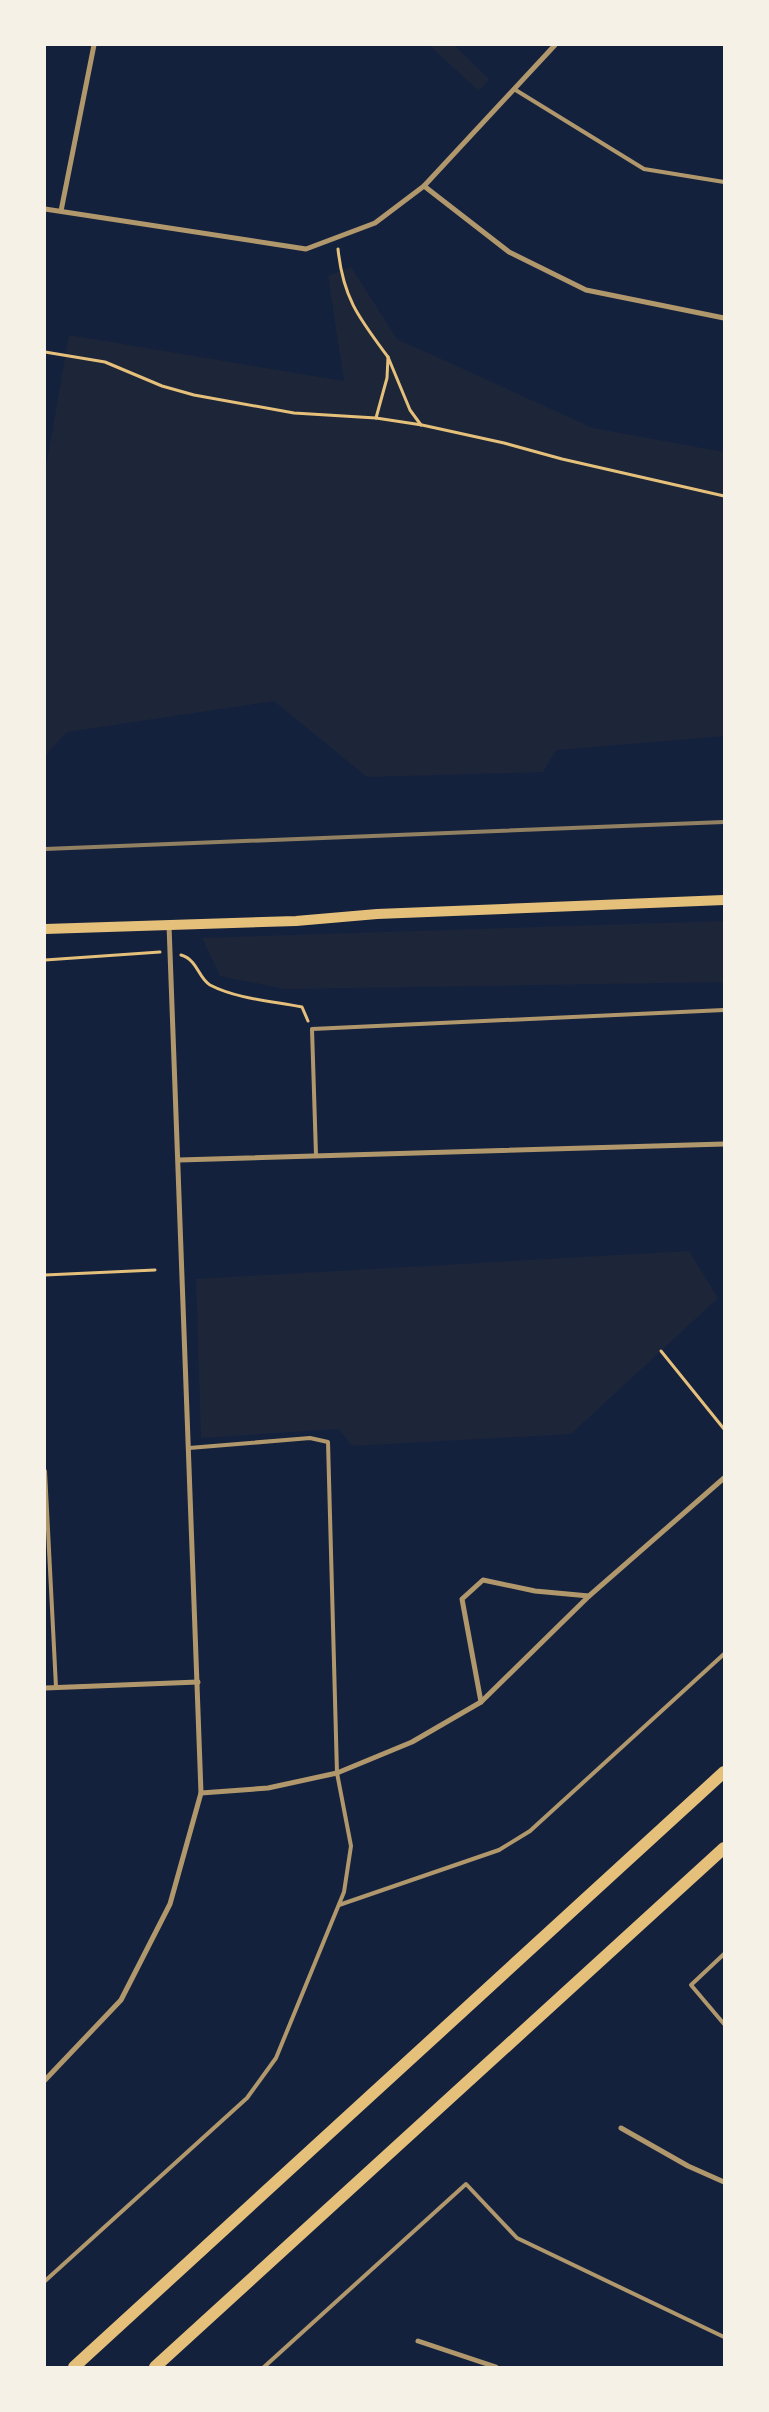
<svg xmlns="http://www.w3.org/2000/svg" width="769" height="2412" font-family="'Noto Sans',sans-serif">
<style>
.green{fill:#1d2539}
.lines{fill:none;stroke-linecap:round;stroke-linejoin:round}
.path{stroke:#e5c07b;stroke-width:3}
.service{stroke:#b1986c;stroke-width:4}
.minor{stroke:#b1986c;stroke-width:5}
.secondary{stroke:#e5c07b;stroke-width:10}
.primary{stroke:#e5c07b;stroke-width:12}
.rail{stroke:#918062;stroke-width:4}
</style>
<rect width="100%" height="100%" fill="#14213d"/>
<g class="green">
<polygon points="429,45 454,45 489,79 479,91"/>
<polygon points="351,267 397,339 593,428 724,452 724,736 556,750 543,772 367,777 274,701 67,732 45,756 45,473 69,335 344,381 328,276"/>
<polygon points="724,921 724,982 285,989 220,976 202,938"/>
<polygon points="689,1251 718,1298 571,1434 352,1446 339,1429 201,1438 196,1279"/>
</g>
<g class="lines">
<g class="path">
<path d="M338,249c5,49 21,69 50,108"/>
<polyline points="45,352 105,362 162,386 194,395 294,413 376,418 422,425 504,443 562,459 724,496"/>
<polyline points="376,418 387,378 388,357 410,410 421,425"/>
<path d="M181,955c17,5 17,23 29,30 27,14 62,16 92,22l6,14"/>
<polyline points="45,960 160,952"/>
<polyline points="45,1275 155,1270"/>
<polyline points="661,1351 724,1429"/>
</g>
<g class="service">
<polyline points="514,89 644,169 724,182"/>
<polyline points="316,1155 312,1029 724,1010"/>
<polyline points="45,1471 56,1687"/>
<polyline points="339,1905 499,1850 530,1831 724,1654"/>
<polyline points="724,1954 691,1985 724,2024"/>
<polyline points="45,2281 247,2098 276,2058 344,1892 351,1846 337,1773 328,1442 310,1438 189,1448"/>
<polyline points="264,2367 466,2184 517,2238 724,2337"/>
</g>
<g class="minor">
<polyline points="424,186 509,252 586,290 724,318"/>
<polyline points="45,209 306,249 375,223 424,186 555,45"/>
<polyline points="61,211 94,45"/>
<polyline points="179,1160 724,1144"/>
<polyline points="45,1688 198,1682"/>
<polyline points="481,1702 462,1599 483,1580 535,1591 589,1596"/>
<polyline points="201,1793 268,1788 337,1773 412,1742 481,1702 589,1596 724,1478"/>
<polyline points="45,2080 121,2000 170,1904 201,1793 169,925"/>
<polyline points="621,2128 688,2166 724,2182"/>
<polyline points="418,2341 496,2367"/>
</g>
<polyline class="secondary" points="45,929 296,921 377,914 724,900"/>
<g class="primary">
<polyline points="74,2367 724,1772"/>
<polyline points="155,2367 724,1848"/>
</g>
<polyline class="rail" points="45,849 724,822"/>
</g>
<rect width="769" height="2412" fill="none" stroke="#f6f1e7" stroke-width="92"/>
</svg>
